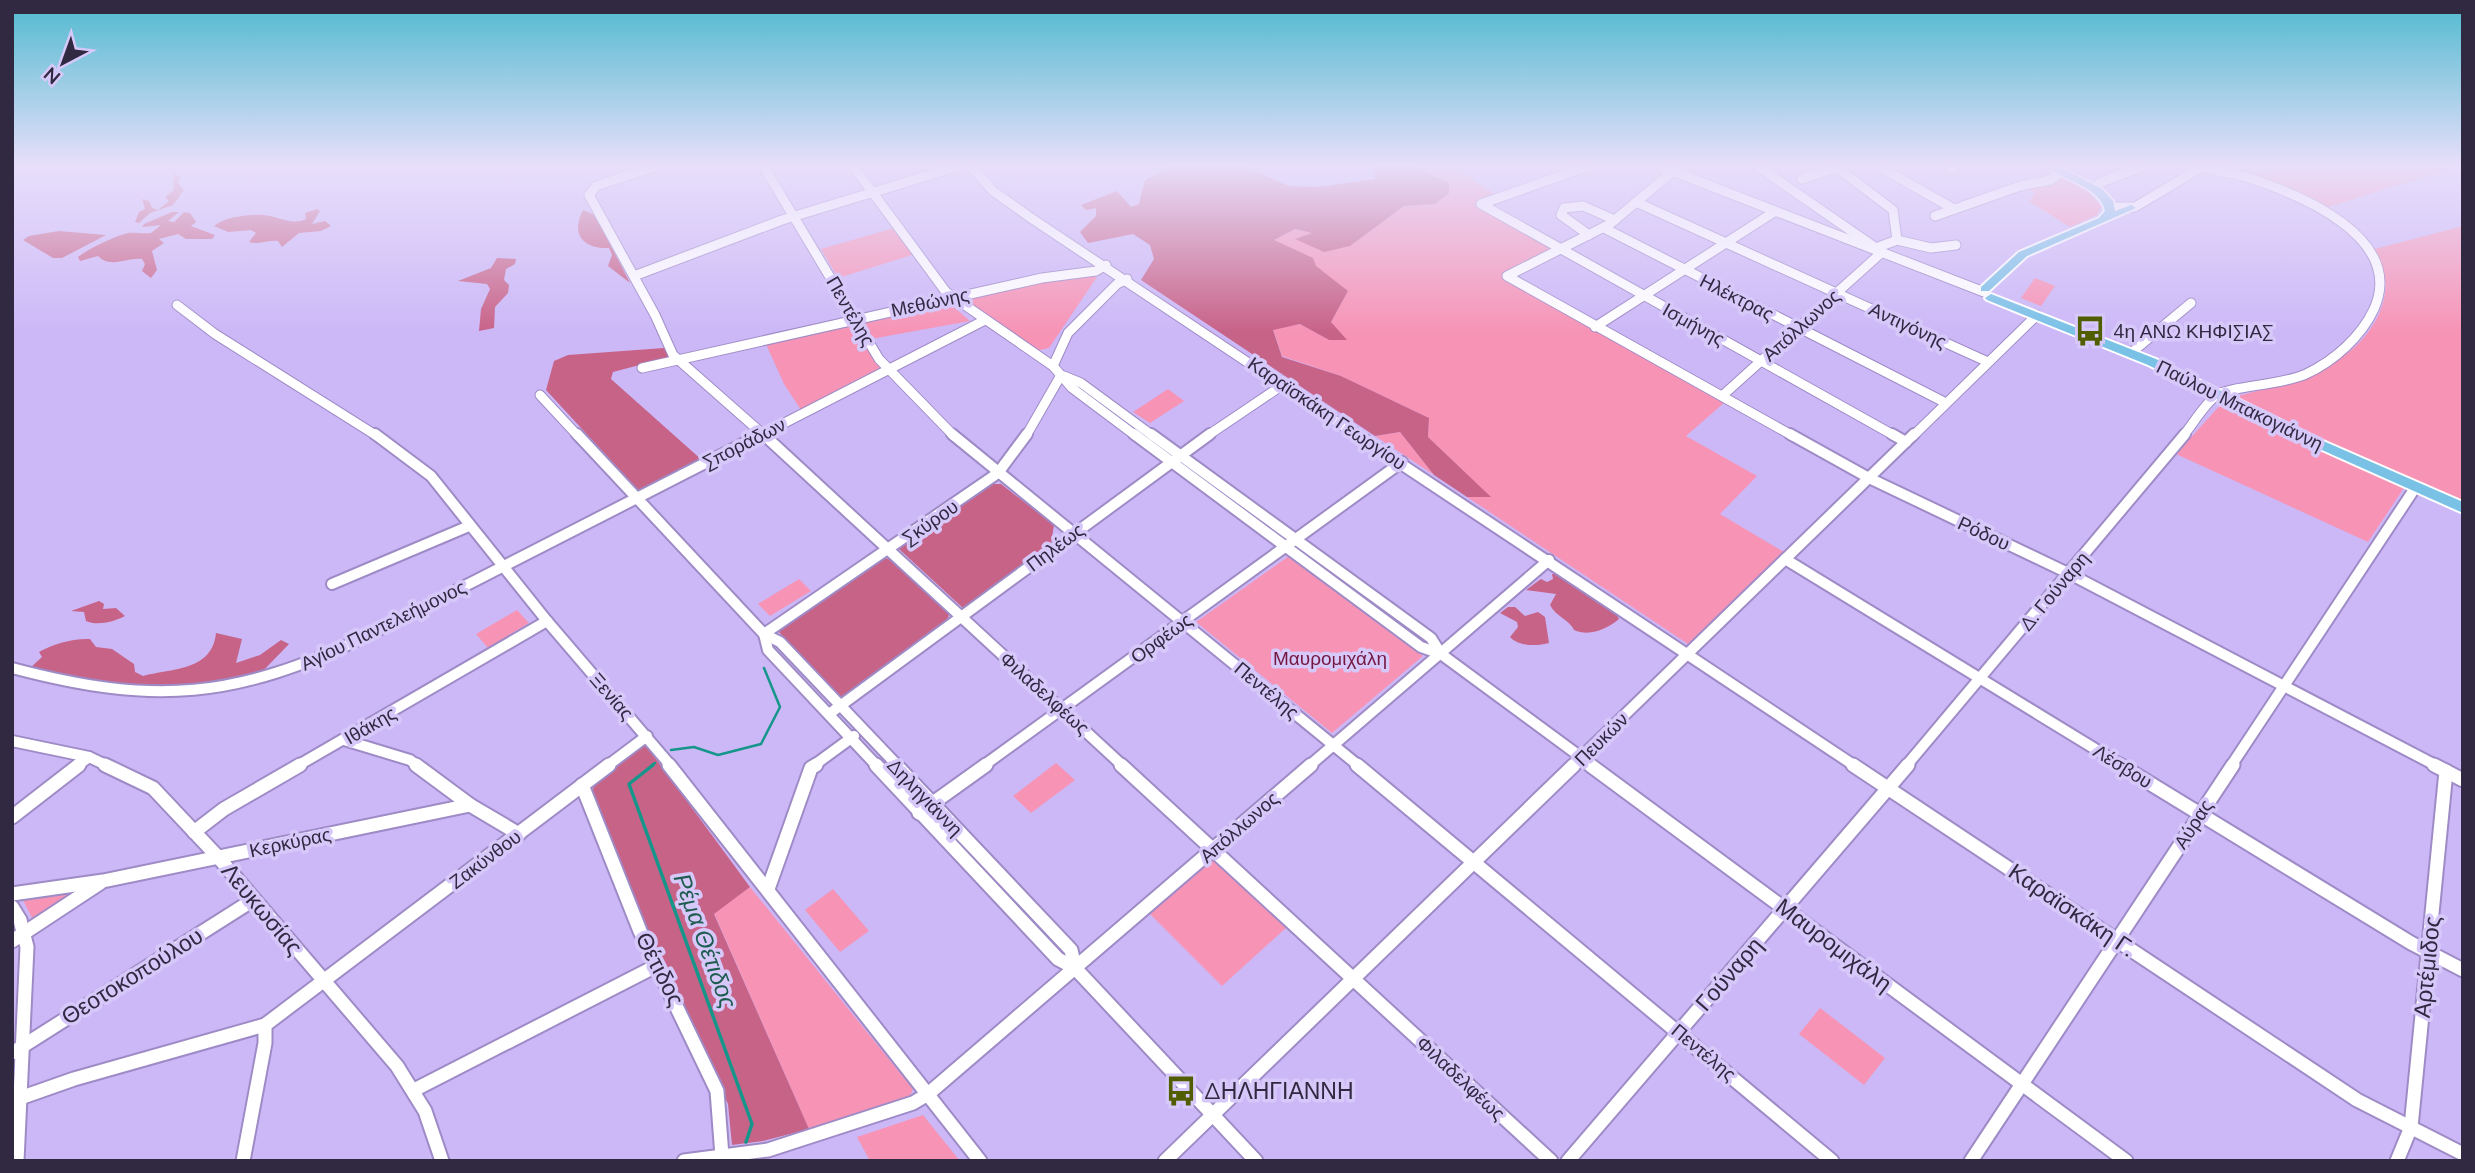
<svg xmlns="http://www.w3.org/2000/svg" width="2475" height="1173" font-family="'Nunito Sans',sans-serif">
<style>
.green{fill:#f794b6}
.forest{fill:#c86388}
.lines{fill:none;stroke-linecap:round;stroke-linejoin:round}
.stream-far1{stroke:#16968a;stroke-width:2.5}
.stream{stroke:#16968a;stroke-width:3.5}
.minor-far2-casing{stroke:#9e8bc6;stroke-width:11}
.minor-far1-casing{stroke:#9e8bc6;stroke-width:14}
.minor-casing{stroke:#9e8bc6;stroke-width:17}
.major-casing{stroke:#fff;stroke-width:4}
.minor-far2{stroke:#fff;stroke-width:9}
.minor-far1{stroke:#fff;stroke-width:10}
.minor{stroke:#fff;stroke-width:13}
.major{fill:#7ac1e6;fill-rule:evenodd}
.labels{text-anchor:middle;stroke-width:7;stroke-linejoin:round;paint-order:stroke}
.street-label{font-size:19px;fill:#312941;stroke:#d7c8fa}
.poi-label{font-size:19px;fill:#312941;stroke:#d7c8fa;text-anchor:start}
.park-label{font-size:19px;fill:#731740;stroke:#d7c8fa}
.near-street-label{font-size:23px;fill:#312941;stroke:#d7c8fa}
.near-poi-label{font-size:23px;fill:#312941;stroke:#d7c8fa;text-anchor:start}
.near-water-label{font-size:24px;font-style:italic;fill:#1e5c50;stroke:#d7c8fa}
</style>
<rect width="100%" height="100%" fill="#ccb8f7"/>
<g class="green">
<polygon points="1415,167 1453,167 1495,194 1475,203 1555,249 1504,277 1509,282 1725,402 1686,436 1757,476 1720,514 1784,552 1688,644 1467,497 1490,497 1428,437 1429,418 1341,376 1282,356 1273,329 1300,324 1329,340 1346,340 1331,322 1348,291 1273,240 1295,229 1313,233 1296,239 1350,246 1404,206 1435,204 1449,183"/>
<polygon points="2275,167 2456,167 2319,210 2249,177"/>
<polygon points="2061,175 2088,192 2101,206 2097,215 2070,227 2029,201 2035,194 2025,187"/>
<path d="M2463,226v279l-213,-100 -12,-9c53,-14 114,-27 140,-80 5,-11 9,-24 7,-36 -2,-11 -7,-21 -10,-31z"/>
<polygon points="894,228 912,255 838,278 821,249"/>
<polygon points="1073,274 1097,277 1049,348 1036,351 968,302 968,298"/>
<polygon points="2035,278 2055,286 2041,306 2021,298"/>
<polygon points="947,301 970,321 871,339 863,319"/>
<polygon points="853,321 881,368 801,410 784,384 765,342"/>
<polygon points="1168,389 1184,401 1150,423 1133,412"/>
<polygon points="2223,402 2404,488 2368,542 2176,454"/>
<polygon points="1400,432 1434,475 1375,436"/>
<polygon points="1289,556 1423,656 1332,733 1196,622"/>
<polygon points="799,579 811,591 770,616 758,604"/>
<polygon points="517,610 529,623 488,648 476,634"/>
<polygon points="1056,763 1075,780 1031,813 1013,796"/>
<polygon points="1208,853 1287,927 1222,986 1145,909"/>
<polygon points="750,887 913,1089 910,1096 809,1129 714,913"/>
<polygon points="833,889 869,931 840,952 805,910"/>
<polygon points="68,893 70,898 34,922 22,898"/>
<polygon points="1820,1008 1885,1058 1864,1085 1799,1034"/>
<polygon points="923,1115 960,1161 870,1161 857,1137"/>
</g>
<g class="forest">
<polygon points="1169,167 1246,167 1289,186 1319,187 1375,179 1373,167 1415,167 1449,183 1449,193 1435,204 1404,206 1350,246 1324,252 1295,239 1312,233 1295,229 1274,240 1313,258 1316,266 1348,291 1331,322 1347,340 1329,340 1300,324 1273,330 1282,357 1341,376 1429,418 1428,437 1491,497 1467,497 1434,475 1400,432 1375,436 1141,280 1154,259 1150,245 1133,234 1088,243 1080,232 1096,216 1096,208 1086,210 1081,205 1117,191 1131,207 1139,204 1145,180"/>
<polygon points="173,173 181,178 178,183 184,190 173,205 150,213 139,223 135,222 139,212 145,209 142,199 149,201 152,208 158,210 169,201 165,197 174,190"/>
<path d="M317,209l3,2 -8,13 13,-3 6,5 -10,5 -22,2 -17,14 -4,-6c-11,-1 -18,4 -29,1l7,-9 -5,-3 -23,2 -14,-6c10,-9 36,-12 49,-11 15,1 28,11 43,4l-1,-6z"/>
<path d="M583,210l12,5 35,68 -22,-17 4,-11 -3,-7c-25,1 -39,-13 -26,-38z"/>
<path d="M172,212h7l-11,9 6,1 10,-10 6,1 6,9 -5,4 24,9 -3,4h-26l-8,-5 -19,5 5,4 -12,8 5,19 -6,8 -9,-7 3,-7 -3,-5c-14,-2 -32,10 -44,-3l-18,5 -2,-4c12,-9 37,-21 50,-24 7,-1 15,1 23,0l10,-8 -19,2 2,-3z"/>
<polygon points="59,231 106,235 62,258 53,258 23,240 29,236"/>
<polygon points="497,258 516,259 515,264 506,269 504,280 509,285 508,293 495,307 494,328 479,331 481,309 490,289 487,284 458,281 491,268"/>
<polygon points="664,348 670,357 613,372 611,379 703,461 641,493 546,390 554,361 568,355"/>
<polygon points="993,484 1001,484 1054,525 1051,544 964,609 899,549"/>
<polygon points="884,558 889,559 949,614 947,622 842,700 778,631"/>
<path d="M1552,574h7l55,36 5,9c-12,10 -29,18 -45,11 -5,-11 -18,-13 -24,-25l6,-11 -30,-4 15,-11 6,3 6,-3z"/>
<path d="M99,601l5,3 -1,5 13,-1 9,8c-11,6 -28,10 -39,5l-2,-9 -13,-1z"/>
<path d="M1508,607h7l10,9 13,-4 7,5 4,26c-11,3 -30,4 -39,-6l8,-10 -1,-5 -17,-9z"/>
<path d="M216,633l26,6 -6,24 24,-8 21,-15 8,4 -29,30 -51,10 -72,4 -108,-19 13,-12 -3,-5c13,-8 35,-14 51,-13l6,8 16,2 22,15 1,8 8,4c30,-8 69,-5 73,-43z"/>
<path d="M645,744l105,143 -36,27 95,215 -46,12 -31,4 -4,-41 -64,-137c-29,-33 -56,-130 -72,-175l4,-12z"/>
</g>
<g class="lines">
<g class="stream-far1">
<polyline points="671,750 694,747 718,755 761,744 780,707 764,668"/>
<polyline points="651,766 655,763"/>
</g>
<polyline class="stream" points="653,765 629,784 752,1124 746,1142"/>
<g class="minor-far2-casing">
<g id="minor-far2">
<polyline points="653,167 596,186 589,195 655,315 673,355 765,436"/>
<polyline points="764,167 879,359 954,436"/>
<polyline points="854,167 946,292 1053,366 1072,388 1136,436"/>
<polyline points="972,167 993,191 1031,218 1358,436"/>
<polyline points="1586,167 1481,204 1895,436"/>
<polyline points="1662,167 1984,292"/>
<polyline points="1678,167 1610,224 1507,276 1793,436"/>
<polyline points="1836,167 1893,210 1897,240 1876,248"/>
<polyline points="1880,167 1954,209"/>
<polyline points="1949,167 1953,169"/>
<polyline points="1802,179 1838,167"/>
<polyline points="2099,183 2141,167"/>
<polyline points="1636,202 1988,362"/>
<polyline points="2110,207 2135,207 2202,167"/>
<polyline points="1935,216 2020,186 2050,180 2063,171"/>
<polyline points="1604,228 1946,403"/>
<polyline points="1589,235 1561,215 1564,208 1583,206 1615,220"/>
<polyline points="1897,240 1931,248 1956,245"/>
<polyline points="634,276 782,220 956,167"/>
<polyline points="177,305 215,334 377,436"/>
<polyline points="1595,327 1774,212"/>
<polyline points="2131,353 2191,303"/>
<polyline points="1053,366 1068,333 1117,284 1127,279"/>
<polyline points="642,368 1042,278 1096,271 1106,265"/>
<polyline points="1064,376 1081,383 1153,436"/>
<polyline points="540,395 578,436"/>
<polyline points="1722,396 1880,254 1876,248 1759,167"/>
<polyline points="759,436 985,320"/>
<polyline points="1026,436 1061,375"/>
<polyline points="1207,436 1284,384"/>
<polyline points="1913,436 2037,315"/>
<path d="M2183,436c10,-12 22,-33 34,-41 13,-9 66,-10 89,-21 28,-13 55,-37 68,-65 32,-72 -75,-115 -128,-132 -14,-4 -28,-5 -42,-10"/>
</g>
</g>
<g class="minor-far1-casing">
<g id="minor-far1">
<polyline points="375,434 431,476 547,621 671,766"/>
<polyline points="577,434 764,634 768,650 877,766"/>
<polyline points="763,434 1123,766"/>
<polyline points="952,434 1359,766"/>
<polyline points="1134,434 1421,647 1441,654 1593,766"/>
<polyline points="1151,434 1431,638 1441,654"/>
<polyline points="1356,434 1855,766"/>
<polyline points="1790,434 1869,478 2068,573 2437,766"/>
<polyline points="1892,434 1906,442"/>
<polyline points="1785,559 2123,766"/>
<polyline points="332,584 469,526"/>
<polyline points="764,634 780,642 898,766"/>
<polyline points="764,634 998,473 1027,434"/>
<path d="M12,668c143,38 223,31 357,-33l393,-201"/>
<polyline points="829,714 1210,434"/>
<polyline points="344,740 410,760 418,766"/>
<polyline points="12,741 89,757 108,766"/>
<polyline points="77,766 89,757"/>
<polyline points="297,766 547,621"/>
<polyline points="607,766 647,736"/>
<polyline points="813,766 854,736"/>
<polyline points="983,766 1402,462"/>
<polyline points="1309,766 1549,560"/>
<polyline points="1572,766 1914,434"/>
<polyline points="1906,766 2185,434"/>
<polyline points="2231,766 2415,488"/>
</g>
</g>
<g class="minor-casing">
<g id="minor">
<polyline points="105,765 153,788 218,857 397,1066 425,1111 442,1161"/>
<polyline points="416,765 470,805"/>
<polyline points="669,765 980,1161"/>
<polyline points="876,765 1058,959 1075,968 1256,1161"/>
<polyline points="896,765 1071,950 1075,968"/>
<polyline points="1121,765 1551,1161"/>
<polyline points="1357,765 1832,1161"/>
<polyline points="1590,765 2126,1161"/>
<polyline points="1853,765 2357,1100 2463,1154"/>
<polyline points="2120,765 2411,943 2463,970"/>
<polyline points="2434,765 2463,780"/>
<polyline points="582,785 640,931 717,1091 722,1156"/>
<polyline points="919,813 986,765"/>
<polyline points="12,817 79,765"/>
<polyline points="194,832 224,809 300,765"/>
<polyline points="768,889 811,768 816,765"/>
<polyline points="12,894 103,881 470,805 519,834"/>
<polyline points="12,907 20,920 27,947 17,1161"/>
<polyline points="12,941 100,883"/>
<polyline points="12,1053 253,900"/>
<polyline points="414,1090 656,966"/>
<polyline points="20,1098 74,1079 265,1025 609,765"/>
<polyline points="243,1161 265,1043 265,1025"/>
<polyline points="684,1161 768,1150 913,1103 928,1094 1311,765"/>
<polyline points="1165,1161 1574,765"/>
<polyline points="1568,1161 1908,765"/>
<polyline points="1971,1161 2233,765"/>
<polyline points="2397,1161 2411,1127 2446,771"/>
</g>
</g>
<g class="major-casing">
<g id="major">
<path d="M2048,167h12l42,22 11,12 2,10 16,-6 5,3 -109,48 -38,35h-8v-4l38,-35 80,-34 6,-7c-5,-25 -40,-29 -57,-44z"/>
<polygon points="1991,294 2156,359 2321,440 2463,502 2463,513 2313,446 2148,365 1987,300 1985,298"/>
</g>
</g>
<use href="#minor-far2" class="minor-far2"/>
<use href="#minor-far1" class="minor-far1"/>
<use href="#minor" class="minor"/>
<use href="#major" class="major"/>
</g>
<linearGradient id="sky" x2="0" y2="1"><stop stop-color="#4fbacf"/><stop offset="0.5" stop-color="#e8dffb"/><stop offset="1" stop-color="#e8dffb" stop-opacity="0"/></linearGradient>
<rect width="2475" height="331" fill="url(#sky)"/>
<defs>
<g id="bus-bare" transform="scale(2.415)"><path d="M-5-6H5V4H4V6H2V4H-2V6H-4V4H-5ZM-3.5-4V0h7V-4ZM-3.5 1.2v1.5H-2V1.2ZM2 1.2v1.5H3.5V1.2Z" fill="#515e00" stroke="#d7c8fa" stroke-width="2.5" paint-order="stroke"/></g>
</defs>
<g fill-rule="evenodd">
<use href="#bus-bare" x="2090" y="331"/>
<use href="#bus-bare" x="1181" y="1091"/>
</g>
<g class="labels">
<g class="street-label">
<text transform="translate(1737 297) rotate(27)" y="7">Ηλέκτρας</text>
<text transform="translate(930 302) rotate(-12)" y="7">Μεθώνης</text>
<text transform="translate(851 311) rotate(60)" y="7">Πεντέλης</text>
<text transform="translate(1694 324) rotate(29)" y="7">Ισμήνης</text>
<text transform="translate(1801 325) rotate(-42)" y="7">Απόλλωνος</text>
<text transform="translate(1908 325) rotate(25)" y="7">Αντιγόνης</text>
<text transform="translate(2240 405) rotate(26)" y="7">Παύλου Μπακογιάννη</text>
<text transform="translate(1327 413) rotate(34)" y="7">Καραϊσκάκη Γεωργίου</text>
<text transform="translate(744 443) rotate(-27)" y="7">Σποράδων</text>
<text transform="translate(930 522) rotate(-35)" y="7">Σκύρου</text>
<text transform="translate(1984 533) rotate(25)" y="7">Ρόδου</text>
<text transform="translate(1055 547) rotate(-37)" y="7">Πηλέως</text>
<text transform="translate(2054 591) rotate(-50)" y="7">Δ. Γούναρη</text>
<text transform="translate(383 625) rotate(-26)" y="7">Αγίου Παντελεήμονος</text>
<text transform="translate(1161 638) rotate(-36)" y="7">Ορφέως</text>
<text transform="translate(1267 690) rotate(40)" y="7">Πεντέλης</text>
<text transform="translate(1045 693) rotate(42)" y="7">Φιλαδελφέως</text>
<text transform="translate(612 696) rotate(49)" y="7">Ξενίας</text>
<text transform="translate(370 725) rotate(-30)" y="7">Ιθάκης</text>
<text transform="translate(1601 739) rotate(-45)" y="7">Πευκών</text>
<text transform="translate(2123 766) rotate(32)" y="7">Λέσβου</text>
<text transform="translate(925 797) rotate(46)" y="7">Δηληγιάννη</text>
<text transform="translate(2193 824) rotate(-57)" y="7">Αύρας</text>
<text transform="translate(1239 827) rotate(-41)" y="7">Απόλλωνος</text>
<text transform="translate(290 842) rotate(-12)" y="7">Κερκύρας</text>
<text transform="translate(485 859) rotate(-37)" y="7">Ζακύνθου</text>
<text transform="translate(1704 1052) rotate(40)" y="7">Πεντέλης</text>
<text transform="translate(1461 1078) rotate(43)" y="7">Φιλαδελφέως</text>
</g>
<g class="poi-label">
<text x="2113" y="338">4η ΑΝΩ ΚΗΦΙΣΙΑΣ</text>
</g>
<g class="park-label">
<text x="1330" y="665">Μαυρομιχάλη</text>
</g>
<g class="near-street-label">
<text transform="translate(262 909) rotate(50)" y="8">Λευκωσίας</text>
<text transform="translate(2072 910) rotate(34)" y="8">Καραϊσκάκη Γ.</text>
<text transform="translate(1834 945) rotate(37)" y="8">Μαυρομιχάλη</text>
<text transform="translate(2427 967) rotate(-84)" y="8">Αρτέμιδος</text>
<text transform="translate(660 969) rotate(63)" y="8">Θέτιδος</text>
<text transform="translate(1729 974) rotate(-49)" y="8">Γούναρη</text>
<text transform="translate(132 976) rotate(-32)" y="8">Θεοτοκοπούλου</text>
</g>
<g class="near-poi-label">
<text x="1204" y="1099">ΔΗΛΗΓΙΑΝΝΗ</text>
</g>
<g class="near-water-label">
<text transform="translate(705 941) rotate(70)" y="8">Ρέμα Θέτιδος</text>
</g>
</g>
<rect width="2475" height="1173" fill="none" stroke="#312941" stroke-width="28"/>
<g transform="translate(63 63) rotate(221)" stroke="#d7c8fa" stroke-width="5" paint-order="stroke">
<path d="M0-5L12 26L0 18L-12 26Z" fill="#312941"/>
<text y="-10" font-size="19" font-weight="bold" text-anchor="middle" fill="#312941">N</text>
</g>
</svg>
